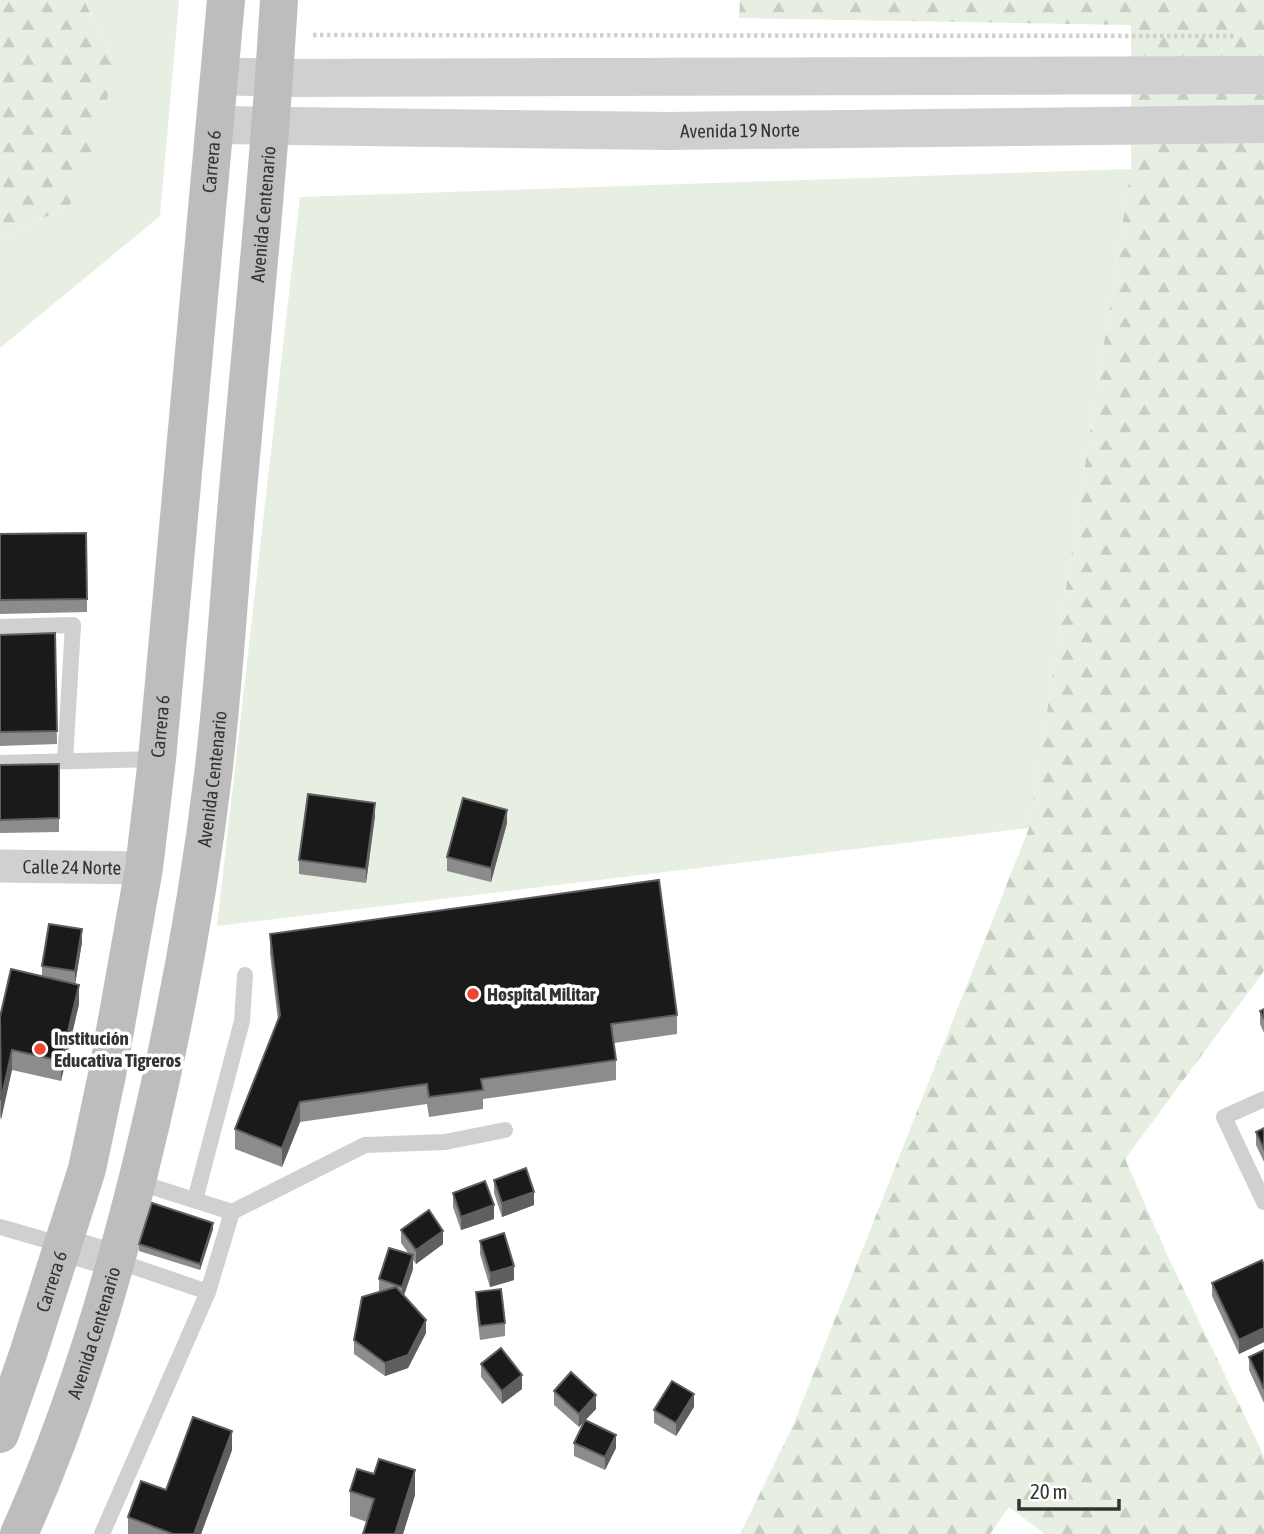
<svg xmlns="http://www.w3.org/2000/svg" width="1264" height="1534" font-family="'Asap Condensed',sans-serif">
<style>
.green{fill:#e6efe1}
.forest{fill:url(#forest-firs)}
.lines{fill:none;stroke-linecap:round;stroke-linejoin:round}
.path{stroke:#d0d0d0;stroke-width:4.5;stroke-dasharray:3.5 3.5;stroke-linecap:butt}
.service{stroke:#d0d0d0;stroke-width:16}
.minor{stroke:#d0d0d0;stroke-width:33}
.tertiary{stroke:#d0d0d0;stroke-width:38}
.secondary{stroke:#bdbdbd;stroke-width:38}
.wall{fill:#8c8c8c}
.shaded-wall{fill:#5f5f5f}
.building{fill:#1a1a1a;stroke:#5f5f5f;stroke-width:2}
.poi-dot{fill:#ed4532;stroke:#fff;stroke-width:2.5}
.labels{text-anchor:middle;stroke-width:7;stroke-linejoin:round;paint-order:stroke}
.street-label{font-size:19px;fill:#333;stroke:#fff}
.poi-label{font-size:19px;font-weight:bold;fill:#333;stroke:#fff;text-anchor:start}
</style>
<defs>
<pattern id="forest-firs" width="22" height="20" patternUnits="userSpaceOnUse" patternTransform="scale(1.75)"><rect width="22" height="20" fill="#e6efe1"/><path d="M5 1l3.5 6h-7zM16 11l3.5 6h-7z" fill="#c6cdc2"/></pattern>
</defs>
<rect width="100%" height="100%" fill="#fff"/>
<g class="green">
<polygon points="84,0 179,0 160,216 0,348 0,239 70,205 115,65"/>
<polygon points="1131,169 1029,828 217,926 300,197"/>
</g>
<g class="forest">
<polygon points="0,0 84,0 115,65 95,149 70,205 0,239"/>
<polygon points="740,0 1264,0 1264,971 1125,1159 1170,1261 1264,1456 1264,1534 1045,1534 1009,1507 990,1534 740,1534 792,1428 1029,828 1131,169 1131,25 739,18"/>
</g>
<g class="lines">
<polyline class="path" points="313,35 1235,36"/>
<g class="service">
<polyline points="0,627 73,625 65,761"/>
<polyline points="0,763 157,759"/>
<polyline points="1264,1099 1224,1117 1264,1202"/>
<polyline points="137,1182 232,1212 365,1145 445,1142 505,1130"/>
<polyline points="195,1200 242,1021 245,975"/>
<polyline points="0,1227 63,1245"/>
<polyline points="117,1261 208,1292"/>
<polyline points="102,1534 208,1292 232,1212"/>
</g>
<g class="minor">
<path id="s1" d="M0,866l144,2"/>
<polyline points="63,1245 117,1261"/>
</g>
<g class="tertiary">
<polyline points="220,76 274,78 1264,75"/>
<path id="s2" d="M215,125l453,6 596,-7"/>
</g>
<g class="secondary">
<path id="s3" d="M0,1434l28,-80 59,-185 21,-99 36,-202 13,-109 69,-759"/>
<path id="s4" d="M19,1534c53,-118 90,-240 121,-365 32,-130 57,-261 73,-394 11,-91 16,-183 24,-274 15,-167 32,-334 42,-501"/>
</g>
</g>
<g class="wall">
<polygon points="0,534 87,599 87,612 0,614"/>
<polygon points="55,633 57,744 0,746 0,635"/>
<polygon points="0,765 59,818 59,832 0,833"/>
<polygon points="375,816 366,883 299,874 299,860"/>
<polygon points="507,823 491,882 447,871 447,857"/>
<polygon points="270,934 677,1015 677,1034 614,1043 616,1060 616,1080 483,1099 483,1109 429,1117 427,1104 300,1122 282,1167 235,1149 235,1129 278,1020 270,954"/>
<polygon points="82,942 75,984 79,1004 61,1081 12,1070 0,1120 0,1017 42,976 42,966"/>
<polygon points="1264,1009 1264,1033 1260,1024 1260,1011"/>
<polygon points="1264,1128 1264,1162 1256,1145 1256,1132"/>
<polygon points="494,1180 534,1205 502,1217 494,1193"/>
<polygon points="453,1193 494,1219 461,1230 453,1207"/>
<polygon points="213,1229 200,1270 139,1251 139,1244"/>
<polygon points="401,1230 443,1244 416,1264 413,1260 413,1269 404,1296 426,1333 408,1368 385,1376 354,1354 354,1340 379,1292 379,1279 409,1254 401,1243"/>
<polygon points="480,1241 514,1280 490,1287 480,1254"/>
<polygon points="1264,1265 1264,1342 1239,1354 1212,1296 1212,1283"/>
<polygon points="476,1292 505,1323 505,1336 480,1340 476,1306"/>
<polygon points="1264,1350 1264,1403 1249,1370 1249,1357"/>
<polygon points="481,1364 522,1389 502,1404 481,1377"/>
<polygon points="554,1391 596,1409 585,1420 616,1448 605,1470 574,1456 574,1443 584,1421 579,1427 554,1405"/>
<polygon points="694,1407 676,1436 654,1423 654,1410"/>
<polygon points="232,1450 201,1534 128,1534 128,1517 166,1490"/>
<polygon points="350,1491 415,1495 403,1534 363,1534 367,1522 350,1516"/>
</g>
<g class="shaded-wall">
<polygon points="375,803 375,816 366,883 366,869"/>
<polygon points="507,810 507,823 491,882 491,868"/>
<polygon points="82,929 82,942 75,985 75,971"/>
<polygon points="79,985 79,1004 61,1081 61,1061"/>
<polygon points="12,1050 12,1070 1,1120 1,1100"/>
<polygon points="300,1102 300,1122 282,1167 282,1148"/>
<polygon points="534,1192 534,1205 502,1217 502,1203"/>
<polygon points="494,1205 494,1219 461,1230 461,1217"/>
<polygon points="213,1223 213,1229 200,1270 200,1264"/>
<polygon points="443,1231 443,1244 416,1264 416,1250"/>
<polygon points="413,1255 413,1269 402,1300 402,1287"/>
<polygon points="514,1266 514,1280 490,1287 490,1273"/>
<polygon points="426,1320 426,1333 408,1368 385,1376 385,1363"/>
<polygon points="1264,1328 1264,1342 1239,1354 1239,1340"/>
<polygon points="522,1375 522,1389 502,1404 502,1391"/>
<polygon points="694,1394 694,1407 676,1436 676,1423"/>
<polygon points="596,1395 596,1409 579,1427 579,1414"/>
<polygon points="232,1431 232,1450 201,1534 194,1534"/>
<polygon points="616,1435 616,1448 605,1470 605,1457"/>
<polygon points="415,1470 415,1495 403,1534 395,1534"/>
</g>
<g class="building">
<polygon points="86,533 87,599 0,600 0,534"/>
<polygon points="55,633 57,731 0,732 0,635"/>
<polygon points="59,764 59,818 0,820 0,765"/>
<polygon points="308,794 375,803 366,869 299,860"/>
<polygon points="463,798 507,810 491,868 447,857"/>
<polygon points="659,880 677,1015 611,1024 616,1060 481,1079 483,1090 429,1097 427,1084 300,1102 282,1148 235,1129 280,1015 270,934"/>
<polygon points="49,924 82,929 75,971 42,966"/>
<polygon points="11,969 79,985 61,1061 12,1050 1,1100 0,1017"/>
<polygon points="1264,1009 1264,1019 1260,1011"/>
<polygon points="1264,1128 1264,1149 1256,1132"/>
<polygon points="526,1168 534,1192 502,1203 494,1180"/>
<polygon points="485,1181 494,1205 461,1217 453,1193"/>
<polygon points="152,1203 213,1223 200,1264 139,1244"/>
<polygon points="429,1210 443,1231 416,1250 401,1230"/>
<polygon points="504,1233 514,1266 490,1273 480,1241"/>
<polygon points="389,1248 413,1255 402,1287 379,1279"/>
<polygon points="1262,1260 1264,1265 1264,1328 1239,1340 1212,1283"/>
<polygon points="396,1287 426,1320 408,1355 385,1363 354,1340 362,1297"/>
<polygon points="501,1289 505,1323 480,1326 476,1292"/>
<polygon points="501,1348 522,1375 502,1391 481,1364"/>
<polygon points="1264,1350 1264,1389 1249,1357"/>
<polygon points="571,1372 596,1395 579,1414 554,1391"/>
<polygon points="672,1381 694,1394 676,1423 654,1410"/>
<polygon points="193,1417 232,1431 194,1534 173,1534 128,1517 141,1481 166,1490"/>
<polygon points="585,1420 616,1435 605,1457 574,1443"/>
<polygon points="379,1459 415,1470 395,1534 363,1534 374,1499 350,1491 357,1469 374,1474"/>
</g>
<g class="poi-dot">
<circle cx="473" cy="994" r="7"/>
<circle cx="40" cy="1049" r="7"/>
</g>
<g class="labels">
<g class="street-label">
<text dy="7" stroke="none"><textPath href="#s2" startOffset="525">Avenida 19 Norte</textPath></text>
<text dy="7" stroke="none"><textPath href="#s3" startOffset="1295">Carrera 6</textPath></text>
<text dy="7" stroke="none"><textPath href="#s4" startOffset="1349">Avenida Centenario</textPath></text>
<text dy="7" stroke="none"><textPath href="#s3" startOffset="728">Carrera 6</textPath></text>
<text dy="7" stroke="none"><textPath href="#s4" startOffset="782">Avenida Centenario</textPath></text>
<text dy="7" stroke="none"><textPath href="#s1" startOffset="72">Calle 24 Norte</textPath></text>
<text dy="7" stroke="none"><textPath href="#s3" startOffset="161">Carrera 6</textPath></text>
<text dy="7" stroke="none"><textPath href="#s4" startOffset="215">Avenida Centenario</textPath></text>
</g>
<g class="poi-label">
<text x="487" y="1001">Hospital Militar</text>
<text x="54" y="1045">Institución<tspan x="54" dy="22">Educativa Tigreros</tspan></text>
</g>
</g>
<path d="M1019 1499v10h100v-10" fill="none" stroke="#333333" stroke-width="3.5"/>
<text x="1030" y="1499" font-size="21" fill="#333333" stroke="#ffffff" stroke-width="5" paint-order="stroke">20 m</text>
</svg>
